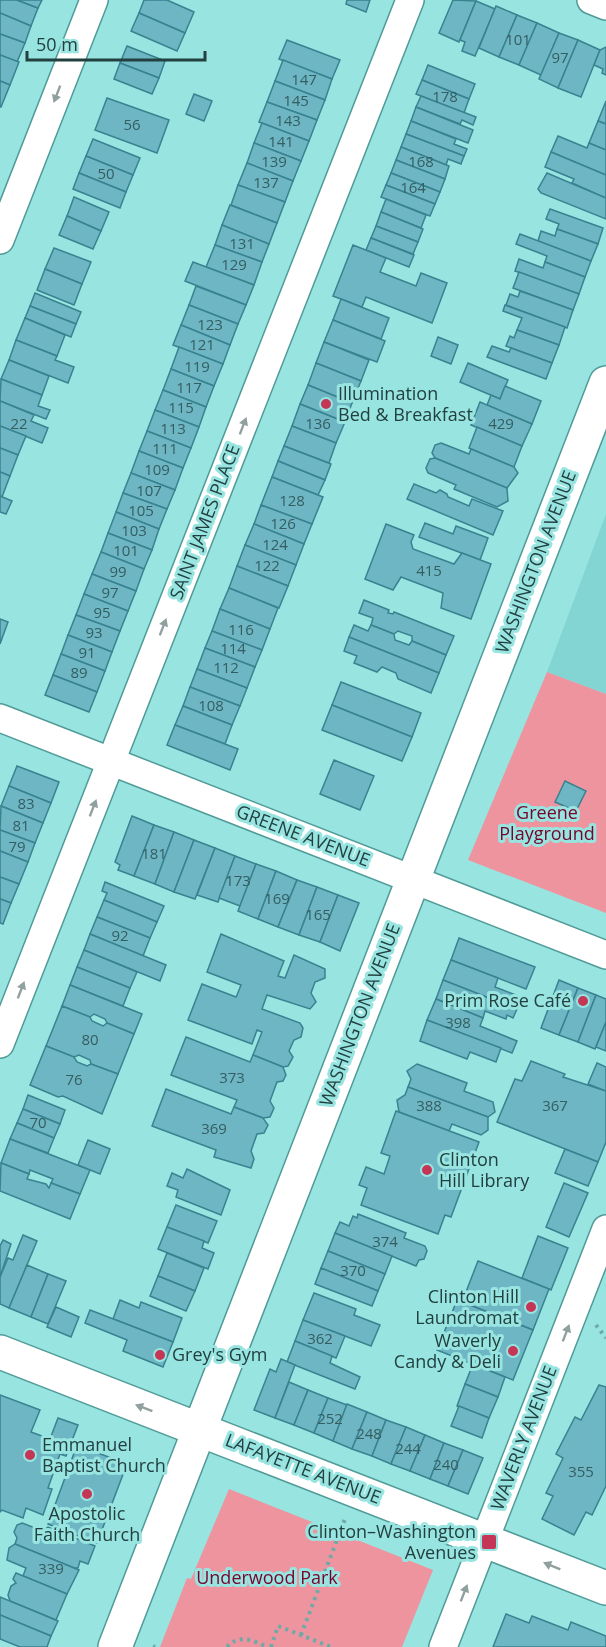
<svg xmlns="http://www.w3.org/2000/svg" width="606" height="1647" font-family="'Open Sans',sans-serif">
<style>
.built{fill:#82d5d2}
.green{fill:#ee949f}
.building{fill:#6eb6c4;stroke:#398290;stroke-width:1.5}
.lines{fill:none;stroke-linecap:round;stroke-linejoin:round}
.minor-casing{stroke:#509b97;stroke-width:30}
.major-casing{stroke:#509b97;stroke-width:36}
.path{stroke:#6da9a6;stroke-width:4;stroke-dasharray:3 4.5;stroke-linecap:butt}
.minor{stroke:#fff;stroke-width:27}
.major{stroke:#fff;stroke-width:33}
.oneway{fill:#90a09f}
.poi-dot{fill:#c43556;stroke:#98e4e0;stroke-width:2}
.labels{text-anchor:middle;stroke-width:6;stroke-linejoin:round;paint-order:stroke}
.number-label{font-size:15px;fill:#345e60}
.poi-label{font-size:18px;fill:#21403f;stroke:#98e4e0;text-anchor:start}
.street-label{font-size:18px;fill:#21403f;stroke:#98e4e0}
.park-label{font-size:18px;fill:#77032a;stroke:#98e4e0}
</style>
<rect width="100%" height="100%" fill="#98e4e0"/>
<polygon class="built" points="606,514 606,694 547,672"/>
<g class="green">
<polygon points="547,672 606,694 606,913 468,860"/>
<polygon points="229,1489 433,1570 402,1647 160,1647 187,1578 191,1579"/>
</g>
<g class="building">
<polygon points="0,0 17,0 38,8 31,26 0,13"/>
<polygon points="17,0 42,0 38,8"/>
<polygon points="144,0 167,0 194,12 185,33 139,13"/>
<polygon points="347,0 370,0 366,12 346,4"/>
<polygon points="453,0 476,1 459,42 439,33"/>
<polygon points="476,1 495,9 475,56 462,51 465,42 460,40"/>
<polygon points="496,6 517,15 499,57 479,48"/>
<polygon points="0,13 31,26 25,43 0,34"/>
<polygon points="139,13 185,33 177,51 131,31"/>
<polygon points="517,15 537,23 519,65 499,57"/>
<polygon points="537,23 559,33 541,75 519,65"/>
<polygon points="559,33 578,40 558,88 539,79"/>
<polygon points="0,34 25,43 17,62 0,55"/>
<polygon points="287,40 340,60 332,79 279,59"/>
<polygon points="578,40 600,50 581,97 558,88"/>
<polygon points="127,46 165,61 159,78 120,63"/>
<polygon points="606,47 606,75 602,73 603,69 594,65 600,50"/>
<polygon points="0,55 19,62 10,85 0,81"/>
<polygon points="283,60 332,79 325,100 275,81"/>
<polygon points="120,63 159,78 152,94 114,79"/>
<polygon points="428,65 475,84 469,99 422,80"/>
<polygon points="422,80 469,99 464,113 416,94"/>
<polygon points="0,81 10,85 1,107 0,107"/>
<polygon points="275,81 325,100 317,120 267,102"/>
<polygon points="194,94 212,101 204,121 186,114"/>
<polygon points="421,96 476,117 473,125 462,120 460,124 416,107"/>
<polygon points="107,98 169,120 157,153 95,130"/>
<polygon points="606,101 606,124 598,121"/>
<polygon points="267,102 317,120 309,141 259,122"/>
<polygon points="416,107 473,130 468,143 411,121"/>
<polygon points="411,121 456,139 454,144 467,149 464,156 406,134"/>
<polygon points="598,121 606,124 606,150 589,143"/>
<polygon points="262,123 309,141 301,161 254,143"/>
<polygon points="406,134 464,156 461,164 448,159 446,165 401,147"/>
<polygon points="558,136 587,148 589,143 606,150 606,175 551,152"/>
<polygon points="93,139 140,158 133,175 86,156"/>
<polygon points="254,143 301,161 293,181 247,163"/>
<polygon points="401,147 449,166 445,179 396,160"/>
<polygon points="551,152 606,175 606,198 572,183 574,179 545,167"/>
<polygon points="86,156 133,175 126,192 79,173"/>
<polygon points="396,160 445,179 440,192 391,173"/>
<polygon points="247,163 293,181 285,202 238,185"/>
<polygon points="79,173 126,192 120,208 73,189"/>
<polygon points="391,173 440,192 435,204 386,185"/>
<polygon points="547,173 606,198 606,219 541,193 538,189"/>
<polygon points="238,185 285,202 277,223 231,205"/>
<polygon points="386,185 435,204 430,216 381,197"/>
<polygon points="74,197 109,212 101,231 67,216"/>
<polygon points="386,199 426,215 421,228 381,212"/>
<polygon points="230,205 277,223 269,244 222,225"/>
<polygon points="550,209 603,228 598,244 557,229 559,224 546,219"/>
<polygon points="381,212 423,229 418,242 376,226"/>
<polygon points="67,216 101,231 93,249 59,235"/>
<polygon points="222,225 269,244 262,262 215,245"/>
<polygon points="376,226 418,242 413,254 371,238"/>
<polygon points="557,229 598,244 591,261 538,241 541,231 555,236"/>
<polygon points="520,234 591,261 585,277 545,262 547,256 516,244"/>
<polygon points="371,238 414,255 409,267 366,250"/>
<polygon points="215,245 262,262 254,285 206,267"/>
<polygon points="353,245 386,258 380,272 416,286 421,273 447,283 432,323 366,297 362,307 333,296"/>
<polygon points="54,248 91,262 82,284 45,269"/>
<polygon points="519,259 543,268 545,262 585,277 579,294 515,271"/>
<polygon points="193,262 254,285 246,305 185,281"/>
<polygon points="45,269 82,284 74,305 37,290"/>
<polygon points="519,272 579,294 573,310 513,288"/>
<polygon points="196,286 246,305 238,324 189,305"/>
<polygon points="520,291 573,310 567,328 506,305 510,294 518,297"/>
<polygon points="35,293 81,312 76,324 30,306"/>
<polygon points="341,299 389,318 381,339 333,320"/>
<polygon points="189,305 238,324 230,345 181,325"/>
<polygon points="505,305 565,327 559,345 517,330 522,318 503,311"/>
<polygon points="30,306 76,324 71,337 25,318"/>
<polygon points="25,318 65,335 57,356 16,340"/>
<polygon points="333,320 385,341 377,362 324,342"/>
<polygon points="181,325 230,345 223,364 173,345"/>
<polygon points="517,330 559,345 552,363 506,346 510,336 514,338"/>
<polygon points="438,337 458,345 451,364 431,356"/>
<polygon points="16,340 57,356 55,360 74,367 68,383 9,360"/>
<polygon points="324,342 369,360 361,381 316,363"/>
<polygon points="492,346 509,352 511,348 552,363 546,379 487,357"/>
<polygon points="179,347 223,364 214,386 171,369"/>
<polygon points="9,360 49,376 42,395 1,379"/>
<polygon points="316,363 361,381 352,403 308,385"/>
<polygon points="468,363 508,380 500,399 460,382"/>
<polygon points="171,369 214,386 206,407 163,390"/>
<polygon points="1,379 42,395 38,406 50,410 46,419 0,401"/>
<polygon points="308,385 352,403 345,422 300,404"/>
<polygon points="505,386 541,401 532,424 487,405 491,395 500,399"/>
<polygon points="163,390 206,407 199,427 155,410"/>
<polygon points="0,401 34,415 31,421 48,428 42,443 0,426"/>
<polygon points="480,402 532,424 522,446 471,425"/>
<polygon points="300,404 345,422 336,443 292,426"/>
<polygon points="155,410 199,427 191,448 147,431"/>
<polygon points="0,426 26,436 18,455 0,448"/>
<polygon points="292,426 336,443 329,463 284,446"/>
<polygon points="477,427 522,446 514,467 469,448"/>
<polygon points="147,431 191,448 183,468 139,451"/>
<polygon points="441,443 469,454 471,449 514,467 518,473 507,488 435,458 432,453 435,445"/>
<polygon points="284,446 331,464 325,480 278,461"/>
<polygon points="0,448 18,455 10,476 0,472"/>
<polygon points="139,451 183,468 175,490 131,473"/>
<polygon points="435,458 507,488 508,501 497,507 454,489 456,485 428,473 426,468 430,459"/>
<polygon points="278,461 325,480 318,495 272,477"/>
<polygon points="0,472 10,476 2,497 0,496"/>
<polygon points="131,473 175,490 167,509 123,493"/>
<polygon points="272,477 323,497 312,524 261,505"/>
<polygon points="414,484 436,493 440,490 447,494 448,497 469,506 472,499 503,511 493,535 407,499"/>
<polygon points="123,493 167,509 159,529 116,512"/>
<polygon points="0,496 12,501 6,514 0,512"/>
<polygon points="261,505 312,524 304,544 254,524"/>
<polygon points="116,512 159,529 152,550 108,533"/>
<polygon points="425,523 453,534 456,526 488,538 480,560 419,537"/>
<polygon points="254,524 304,544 296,565 245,545"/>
<polygon points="386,524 414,535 411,542 413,549 454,564 462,553 491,564 471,619 441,608 443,593 401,577 393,590 365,579"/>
<polygon points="108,533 152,550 144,569 101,552"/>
<polygon points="245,545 296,565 288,586 237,566"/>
<polygon points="101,552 144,569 136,591 92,574"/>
<polygon points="237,566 288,586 279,608 229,588"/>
<polygon points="92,574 136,591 128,611 84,594"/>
<polygon points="229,588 278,608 270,629 220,609"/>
<polygon points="84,594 128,611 120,631 76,615"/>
<polygon points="364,600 389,610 388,613 393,614 394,612 454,636 446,655 412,641 412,636 398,631 394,634 371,625 373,618 359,613"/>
<polygon points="220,609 270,629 262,650 212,631"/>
<polygon points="76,615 120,631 112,652 68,635"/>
<polygon points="0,619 8,622 0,644"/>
<polygon points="354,625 368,631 371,625 394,634 395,640 409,645 412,641 446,655 439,673 349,637"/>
<polygon points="212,631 262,650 255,667 205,648"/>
<polygon points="68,635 112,652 105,671 61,654"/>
<polygon points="349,637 439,673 431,693 398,679 396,673 382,667 377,672 354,663 357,656 344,651"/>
<polygon points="205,648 255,667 247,688 197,669"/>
<polygon points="61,654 105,671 97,692 53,675"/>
<polygon points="197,669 247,688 240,706 190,687"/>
<polygon points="53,675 97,692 89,712 45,695"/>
<polygon points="341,682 421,713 412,737 332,705"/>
<polygon points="190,687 240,706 232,725 183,706"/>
<polygon points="332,705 412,737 402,761 322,730"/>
<polygon points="183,706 232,725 225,744 175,725"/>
<polygon points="175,725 238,749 230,770 167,745"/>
<polygon points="334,760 374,776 360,810 320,794"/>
<polygon points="17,766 59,782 51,803 9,786"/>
<polygon points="565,781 586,791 576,811 555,802"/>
<polygon points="9,786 51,803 43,823 1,806"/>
<polygon points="1,806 43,823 35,843 0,830"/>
<polygon points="132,816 154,825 134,876 118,870 120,865 115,862"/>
<polygon points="154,825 174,832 155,884 134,876"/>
<polygon points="0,830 35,843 28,862 0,851"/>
<polygon points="174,832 194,840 174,892 155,884"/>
<polygon points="194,840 215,848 195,899 174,892"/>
<polygon points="215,848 235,856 218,902 197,895"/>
<polygon points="0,851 28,862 19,884 0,877"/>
<polygon points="235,856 256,864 240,906 219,898"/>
<polygon points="256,864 276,871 258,919 238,911"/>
<polygon points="276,871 297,880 278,927 258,919"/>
<polygon points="0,877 19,884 11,903 0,899"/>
<polygon points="297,880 317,887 299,935 278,927"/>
<polygon points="105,882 164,906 157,922 104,900 107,893 102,891"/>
<polygon points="317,887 338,895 320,942 299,935"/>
<polygon points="338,895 359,903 340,951 320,942"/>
<polygon points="0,899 11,903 3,924 0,923"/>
<polygon points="104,900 157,922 150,938 97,917"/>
<polygon points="97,917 150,938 143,956 90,934"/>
<polygon points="90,934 166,965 160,981 84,950"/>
<polygon points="221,934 284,961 278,976 285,978 294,955 325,969 325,978 315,982 311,993 316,1002 310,1009 267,995 262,1009 300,1023 303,1028 301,1037 294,1040 289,1051 293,1057 288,1066 283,1067 253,1055 262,1032 257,1030 252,1044 188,1020 202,984 236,997 237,995 241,985 207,972"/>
<polygon points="459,938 535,967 526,989 451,960"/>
<polygon points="84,950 137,972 130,988 77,967"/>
<polygon points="451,960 498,978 495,987 521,997 517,1009 443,980"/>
<polygon points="77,967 130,988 123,1006 70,985"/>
<polygon points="443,980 517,1009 513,1018 507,1015 506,1019 485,1011 483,1018 436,999"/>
<polygon points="559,980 578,988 559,1035 541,1028"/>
<polygon points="70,985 142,1014 134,1034 107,1023 105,1019 94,1014 90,1017 62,1006"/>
<polygon points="578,988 596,995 578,1042 559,1035"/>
<polygon points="596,995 606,999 606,1022 595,1049 578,1042"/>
<polygon points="436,999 483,1018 480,1026 517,1041 512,1053 427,1020"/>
<polygon points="62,1006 90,1017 92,1021 103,1026 107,1023 134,1034 118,1074 91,1064 90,1060 79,1055 74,1057 46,1046"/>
<polygon points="427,1020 501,1048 496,1062 470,1052 467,1059 420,1041"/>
<polygon points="606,1022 606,1051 596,1047"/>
<polygon points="186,1037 250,1062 253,1055 283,1067 286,1075 283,1081 277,1082 270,1101 274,1108 270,1117 263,1118 234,1107 237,1100 171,1075"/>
<polygon points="46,1046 74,1057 77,1062 87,1066 91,1064 118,1074 102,1114 63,1096 58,1097 30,1085"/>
<polygon points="531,1061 565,1074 563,1077 606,1091 606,1142 598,1162 497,1122 515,1079 522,1081"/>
<polygon points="597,1063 606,1067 606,1091 588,1084"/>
<polygon points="417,1064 467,1083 464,1091 493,1102 495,1112 488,1117 408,1087 411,1079 407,1071"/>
<polygon points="408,1087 488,1117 488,1130 481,1135 452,1124 449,1131 399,1112 397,1100 405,1095"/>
<polygon points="166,1089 231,1114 234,1107 263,1118 268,1125 264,1133 257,1134 251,1151 254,1159 251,1168 214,1157 216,1150 152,1126"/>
<polygon points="28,1095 65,1110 60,1124 23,1109"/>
<polygon points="23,1109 60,1124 54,1138 17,1123"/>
<polygon points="396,1111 479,1142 451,1217 445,1215 438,1234 361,1205 367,1188 359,1185 366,1167 384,1174 390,1156 381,1153"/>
<polygon points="17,1123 54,1138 48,1153 10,1139"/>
<polygon points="10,1139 90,1170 80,1194 51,1183 53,1179 30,1170 29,1174 1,1163"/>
<polygon points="88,1140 110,1149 100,1174 78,1165"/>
<polygon points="565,1149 598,1162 588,1186 555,1173"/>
<polygon points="1,1163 29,1174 27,1179 46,1184 49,1188 51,1183 80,1194 70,1219 0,1191"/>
<polygon points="187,1169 230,1190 221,1215 176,1197 178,1190 167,1186 172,1173 183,1178"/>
<polygon points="564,1183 588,1193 569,1237 546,1227"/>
<polygon points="176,1205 217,1221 208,1243 167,1227"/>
<polygon points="358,1214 406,1233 404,1238 425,1246 427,1251 424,1259 419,1260 416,1266 335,1233 340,1222 349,1226 353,1216 357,1218"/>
<polygon points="167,1227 204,1241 202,1248 214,1253 208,1269 158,1249"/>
<polygon points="335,1233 392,1256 385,1274 328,1251"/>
<polygon points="23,1235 37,1241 9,1308 0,1304 0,1277 8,1258 13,1260"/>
<polygon points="538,1236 568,1248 551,1290 522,1278"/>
<polygon points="3,1240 11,1244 0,1277 0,1246"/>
<polygon points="328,1251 385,1274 378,1291 321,1268"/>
<polygon points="167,1253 204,1268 195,1291 158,1276"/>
<polygon points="478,1261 549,1289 533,1330 462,1302"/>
<polygon points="27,1265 48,1274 31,1317 9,1308"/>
<polygon points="321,1268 378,1291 372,1306 315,1284"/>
<polygon points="48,1274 66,1281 48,1324 31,1317"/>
<polygon points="158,1276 195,1291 186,1311 150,1296"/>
<polygon points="314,1293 356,1309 354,1315 380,1325 371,1346 303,1320"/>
<polygon points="120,1300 139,1308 141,1302 182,1318 173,1342 113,1319"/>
<polygon points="457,1300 533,1330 513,1380 437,1350"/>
<polygon points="56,1307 79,1317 71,1337 47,1327"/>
<polygon points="90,1310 173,1342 163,1367 123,1351 127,1340 85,1323"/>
<polygon points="303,1320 345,1336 336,1358 295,1341"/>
<polygon points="295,1341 332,1356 330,1363 360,1377 355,1389 287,1362"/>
<polygon points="281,1359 295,1365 275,1418 254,1410 270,1369 276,1372"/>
<polygon points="473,1364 505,1377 498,1397 465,1384"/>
<polygon points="289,1382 308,1390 294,1425 275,1418"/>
<polygon points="465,1384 498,1397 489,1418 457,1406"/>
<polygon points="599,1385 606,1387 606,1486 592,1515 586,1512 574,1535 542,1519 553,1496 546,1493 563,1458 556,1454 575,1417 581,1420"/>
<polygon points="308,1390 328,1398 314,1433 294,1425"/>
<polygon points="0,1395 40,1410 31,1432 50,1439 58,1418 78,1425 66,1456 60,1454 48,1488 52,1489 43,1515 26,1508 23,1518 2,1510 0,1512"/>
<polygon points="328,1398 347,1405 333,1441 314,1433"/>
<polygon points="347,1404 367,1412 352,1449 333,1441"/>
<polygon points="459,1406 489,1418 482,1438 451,1426"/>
<polygon points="367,1412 386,1420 372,1456 352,1449"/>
<polygon points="386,1420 406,1427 391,1464 372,1456"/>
<polygon points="406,1427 425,1435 410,1471 391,1464"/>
<polygon points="425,1435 444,1443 430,1479 410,1471"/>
<polygon points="444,1443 463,1450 448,1486 430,1479"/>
<polygon points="77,1445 127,1464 97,1543 48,1524"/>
<polygon points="463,1450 483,1458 468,1494 448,1486"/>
<polygon points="22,1523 43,1531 48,1527 95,1546 88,1564 80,1561 78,1568 74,1568 15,1544 17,1538 14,1532 17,1525"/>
<polygon points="15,1544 79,1570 67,1594 23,1576 26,1568 7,1560 9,1548"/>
<polygon points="16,1573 67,1594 56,1620 10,1601 8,1595 11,1586 16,1583 13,1579"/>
<polygon points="0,1597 58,1621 51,1636 0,1615"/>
<polygon points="506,1614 529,1623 532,1616 568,1630 571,1622 606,1636 606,1647 493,1647"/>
<polygon points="0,1615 51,1636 47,1647 20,1647 0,1639"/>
</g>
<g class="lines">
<g class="minor-casing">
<g id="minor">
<polyline points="591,0 606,6"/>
<polyline points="0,240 94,0"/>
<polyline points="0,718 606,955"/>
<polyline points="0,1044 410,0"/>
<polyline points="443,1647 606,1229"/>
</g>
</g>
<g class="major-casing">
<g id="major">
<polyline points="0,1352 606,1588"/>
<polyline points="115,1647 606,383"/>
</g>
</g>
<g class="path">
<polyline points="596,1325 606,1338"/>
<polyline points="301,1635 346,1516"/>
<polyline points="153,1646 155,1647"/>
<path d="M227,1647c13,-14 26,-6 41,0"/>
<polyline points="271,1647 278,1626 331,1647"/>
</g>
<use href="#minor" class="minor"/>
<use href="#major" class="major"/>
</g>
<defs><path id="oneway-solid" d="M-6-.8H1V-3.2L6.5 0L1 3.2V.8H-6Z" transform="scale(1.5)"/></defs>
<g class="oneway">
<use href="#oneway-solid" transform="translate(57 94) rotate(111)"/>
<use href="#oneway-solid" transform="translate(243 426) rotate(-69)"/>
<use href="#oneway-solid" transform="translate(163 627) rotate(-69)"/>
<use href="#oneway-solid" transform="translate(93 808) rotate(-69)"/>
<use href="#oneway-solid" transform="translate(21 990) rotate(-69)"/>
<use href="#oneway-solid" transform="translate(566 1333) rotate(-69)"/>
<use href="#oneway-solid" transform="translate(144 1408) rotate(-159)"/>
<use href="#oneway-solid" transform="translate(552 1566) rotate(-158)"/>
<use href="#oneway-solid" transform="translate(464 1593) rotate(-69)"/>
</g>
<g class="poi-dot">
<circle cx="326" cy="404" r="6"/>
<circle cx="583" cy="1001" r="6"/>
<circle cx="427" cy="1170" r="6"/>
<circle cx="531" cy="1307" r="6"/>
<circle cx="513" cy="1351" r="6"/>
<circle cx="160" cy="1355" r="6"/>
<circle cx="30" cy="1455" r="6"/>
<circle cx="87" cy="1494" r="6"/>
<rect x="481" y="1534" width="16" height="16" rx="3"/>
</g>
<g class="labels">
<g class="number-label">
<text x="518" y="45">101</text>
<text x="560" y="63">97</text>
<text x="304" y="85">147</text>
<text x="445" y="102">178</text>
<text x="296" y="106">145</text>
<text x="288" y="126">143</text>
<text x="132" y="130">56</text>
<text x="281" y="147">141</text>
<text x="274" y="167">139</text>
<text x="421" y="167">168</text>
<text x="106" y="179">50</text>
<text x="266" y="188">137</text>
<text x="413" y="193">164</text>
<text x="242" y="249">131</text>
<text x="234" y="270">129</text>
<text x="210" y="330">123</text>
<text x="202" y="350">121</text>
<text x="197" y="372">119</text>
<text x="189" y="393">117</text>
<text x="181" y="413">115</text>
<text x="19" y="429">22</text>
<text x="318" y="429">136</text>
<text x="501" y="429">429</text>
<text x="173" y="434">113</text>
<text x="165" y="454">111</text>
<text x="157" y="475">109</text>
<text x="149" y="496">107</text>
<text x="292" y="506">128</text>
<text x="141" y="516">105</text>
<text x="283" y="529">126</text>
<text x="134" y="536">103</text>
<text x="275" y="550">124</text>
<text x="126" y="556">101</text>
<text x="267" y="571">122</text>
<text x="429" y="576">415</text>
<text x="118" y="577">99</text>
<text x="110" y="598">97</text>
<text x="102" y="618">95</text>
<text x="241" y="635">116</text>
<text x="94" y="638">93</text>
<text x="233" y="654">114</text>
<text x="87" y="658">91</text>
<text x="226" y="673">112</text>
<text x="79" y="678">89</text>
<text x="211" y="711">108</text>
<text x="26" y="809">83</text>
<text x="21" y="831">81</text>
<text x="17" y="852">79</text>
<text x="154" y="859">181</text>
<text x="238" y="886">173</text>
<text x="277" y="904">169</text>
<text x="318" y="920">165</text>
<text x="120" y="941">92</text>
<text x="458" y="1028">398</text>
<text x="90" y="1045">80</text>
<text x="232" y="1083">373</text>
<text x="74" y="1085">76</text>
<text x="429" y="1111">388</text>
<text x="555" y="1111">367</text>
<text x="38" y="1128">70</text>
<text x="214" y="1134">369</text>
<text x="385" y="1247">374</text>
<text x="353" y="1276">370</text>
<text x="320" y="1344">362</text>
<text x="330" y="1424">252</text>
<text x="369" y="1439">248</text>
<text x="408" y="1454">244</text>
<text x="446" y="1470">240</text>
<text x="581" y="1477">355</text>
<text x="51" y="1574">339</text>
</g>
<g class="poi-label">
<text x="338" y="400">Illumination<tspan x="338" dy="21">Bed &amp; Breakfast</tspan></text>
<text x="571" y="1007" text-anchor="end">Prim Rose Café</text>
<text x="439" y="1166">Clinton<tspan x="439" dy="21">Hill Library</tspan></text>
<text x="519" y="1303" text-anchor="end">Clinton Hill<tspan x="519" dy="21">Laundromat</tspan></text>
<text x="501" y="1347" text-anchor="end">Waverly<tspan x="501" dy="21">Candy &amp; Deli</tspan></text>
<text x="172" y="1361">Grey's Gym</text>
<text x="42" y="1451">Emmanuel<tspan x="42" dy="21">Baptist Church</tspan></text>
<text x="87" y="1520" text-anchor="middle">Apostolic<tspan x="87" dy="21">Faith Church</tspan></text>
<text x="476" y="1538" text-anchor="end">Clinton–Washington<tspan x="476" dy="21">Avenues</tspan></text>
</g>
<g class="street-label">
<text transform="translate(205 522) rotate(-69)" y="6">SAINT JAMES PLACE</text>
<text transform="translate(536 562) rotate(-69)" y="6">WASHINGTON AVENUE</text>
<text transform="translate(303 836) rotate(21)" y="6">GREENE AVENUE</text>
<text transform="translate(360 1015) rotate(-69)" y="6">WASHINGTON AVENUE</text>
<text transform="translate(524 1438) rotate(-69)" y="6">WAVERLY AVENUE</text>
<text transform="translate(303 1469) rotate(21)" y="6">LAFAYETTE AVENUE</text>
</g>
<g class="park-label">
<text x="547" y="819">Greene<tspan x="547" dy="21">Playground</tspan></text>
<text x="267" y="1584">Underwood Park</text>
</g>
</g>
<path d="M27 51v9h178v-9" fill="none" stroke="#21403f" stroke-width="3"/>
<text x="36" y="51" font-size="18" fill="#21403f" stroke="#98e4e0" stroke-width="4.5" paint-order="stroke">50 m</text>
</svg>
